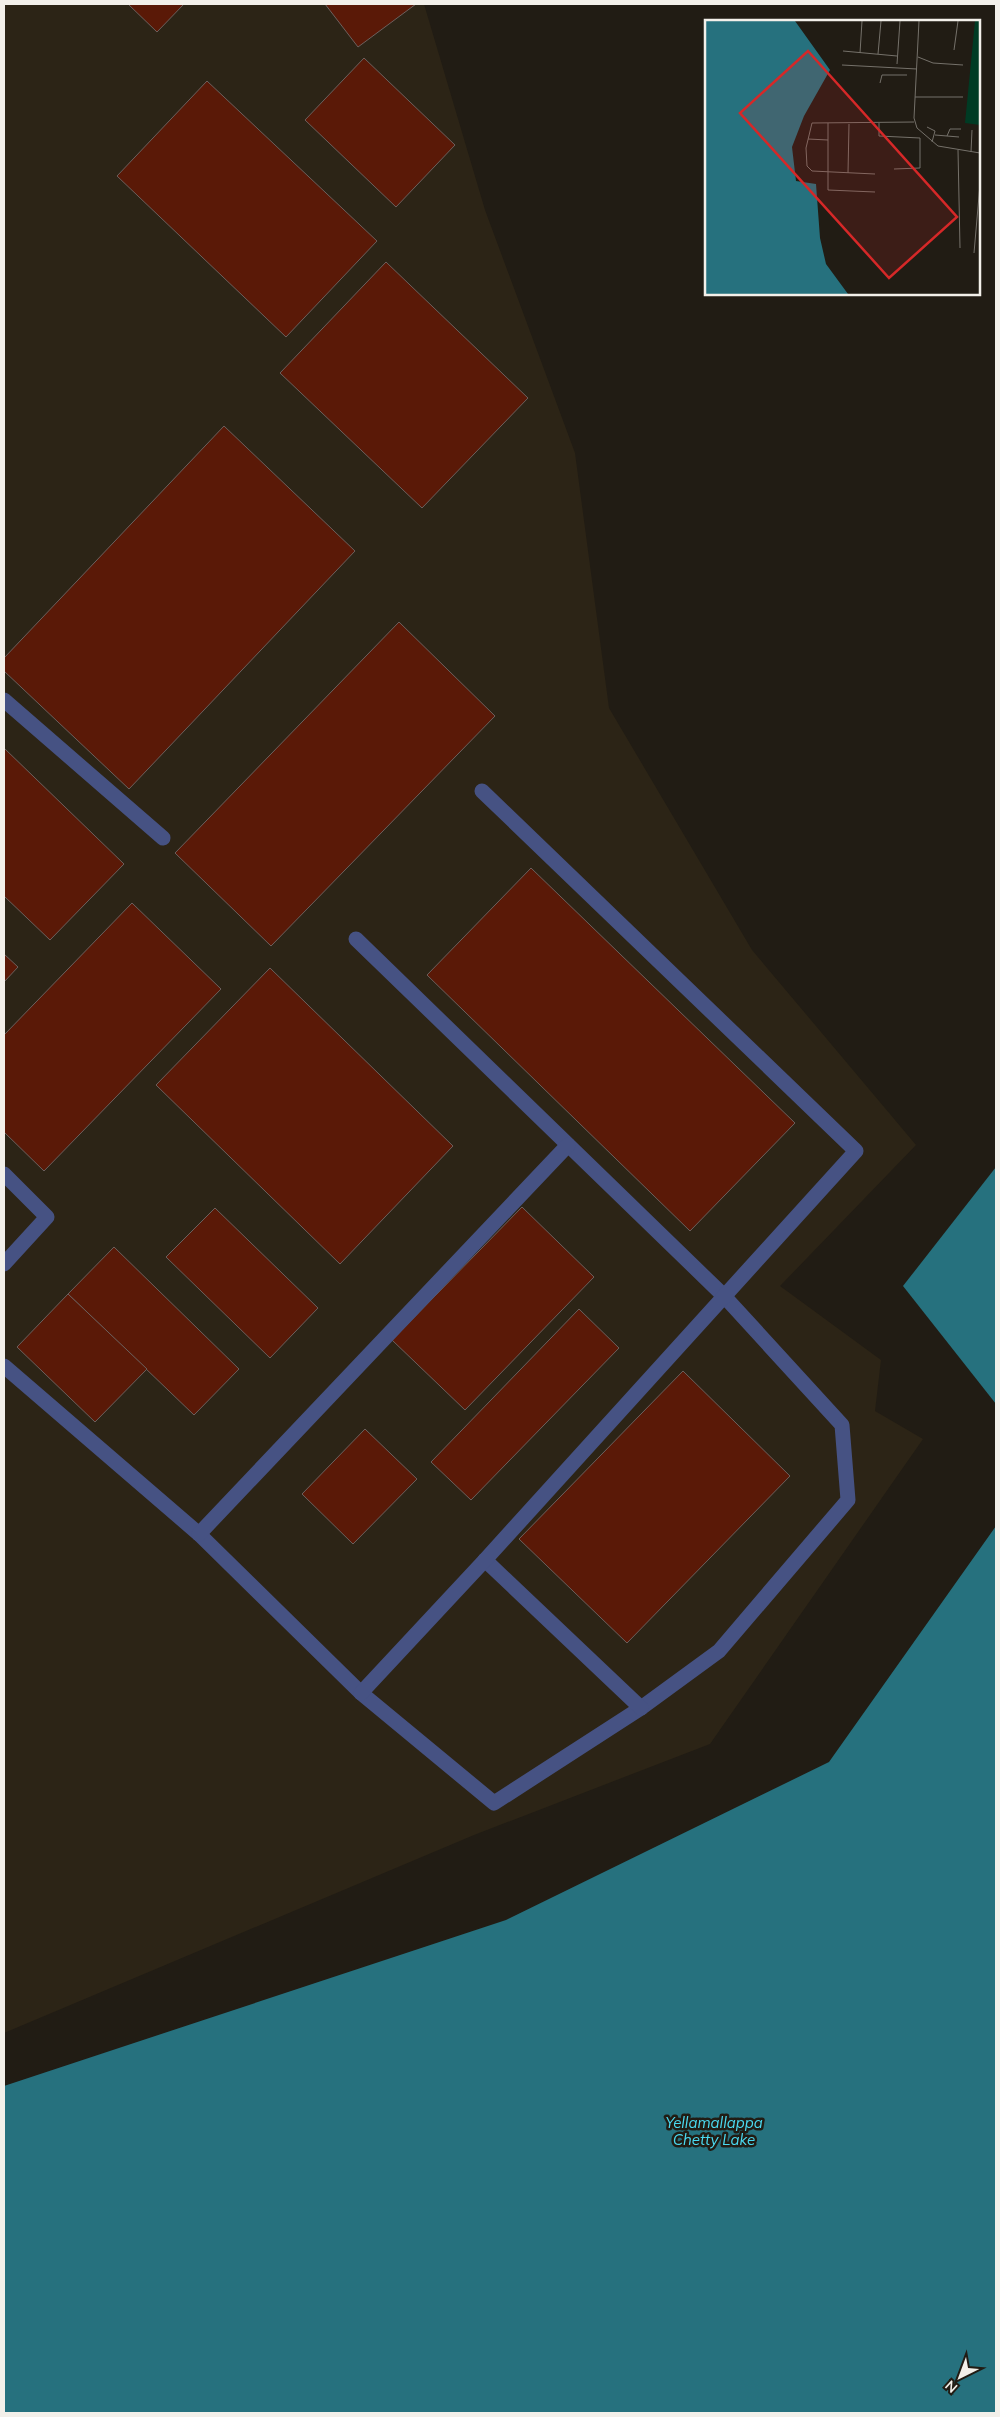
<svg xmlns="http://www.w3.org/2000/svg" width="1000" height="2417" font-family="Mulish,sans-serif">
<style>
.built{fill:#2c2416}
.water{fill:#26717e}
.building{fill:#5a1907;stroke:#6c605d}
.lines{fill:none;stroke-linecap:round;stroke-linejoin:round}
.lane{stroke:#465283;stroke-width:15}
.labels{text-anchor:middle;stroke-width:5;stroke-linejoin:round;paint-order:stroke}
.water-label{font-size:15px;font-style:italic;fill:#4adaf1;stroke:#211c14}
.inset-road{fill:none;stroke:#75716a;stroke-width:1}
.view{fill:#d62828;fill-opacity:0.15;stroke:#d62828;stroke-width:2.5}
.inset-edge{fill:none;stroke:#f3f0ea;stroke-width:2.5}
</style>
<rect width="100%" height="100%" fill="#211c14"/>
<polygon class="built" points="4,4 424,4 485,210 575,453 609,708 752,950 916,1145 780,1286 881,1360 875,1411 923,1439 710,1744 474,1835 4,2033"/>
<g class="water">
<polygon points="996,1167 996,1404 903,1286"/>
<polygon points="996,1526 996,2413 4,2413 4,2086 506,1920 829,1762"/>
</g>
<g class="building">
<polygon points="128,4 184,4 157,32"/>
<polygon points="325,4 416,4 358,47"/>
<polygon points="364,58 455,145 396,207 305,120"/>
<polygon points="207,81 377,241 286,337 117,176"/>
<polygon points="386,262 528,398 422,508 280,373"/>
<polygon points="224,426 355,551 129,789 4,671 4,658"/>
<polygon points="399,622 495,716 271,946 175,853"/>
<polygon points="4,748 124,864 50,940 4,896"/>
<polygon points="531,868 795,1123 690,1231 427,975"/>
<polygon points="132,903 221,989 44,1171 4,1132 4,1035"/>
<polygon points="4,954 18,967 4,982"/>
<polygon points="270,968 453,1146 340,1264 156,1085"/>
<polygon points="522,1207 594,1277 465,1410 392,1340"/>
<polygon points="215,1208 318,1308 270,1358 166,1257"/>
<polygon points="114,1247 239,1369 194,1415 68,1294"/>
<polygon points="68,1294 147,1369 95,1422 17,1347"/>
<polygon points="579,1309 619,1348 471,1500 431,1462"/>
<polygon points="683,1371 790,1476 627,1643 519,1539"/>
<polygon points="365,1429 417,1479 353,1544 302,1494"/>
</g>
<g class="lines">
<g class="lane">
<polyline points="4,700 163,838"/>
<polyline points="4,1174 47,1217 4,1264"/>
<polyline points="4,1366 199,1534 361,1693 494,1803 641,1708 719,1651 848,1500 842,1425 724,1296 356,939"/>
<polyline points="199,1534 568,1145"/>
<polyline points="485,1560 641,1708"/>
<polyline points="361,1693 485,1560 856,1151 482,791"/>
</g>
</g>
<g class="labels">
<g class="water-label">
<text x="714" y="2128">Yellamallappa<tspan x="714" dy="17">Chetty Lake</tspan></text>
</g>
</g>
<g transform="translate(705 20)">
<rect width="275" height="275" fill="#211c14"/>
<path d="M270,1h5v104l-15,-2z" fill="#003b24"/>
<path d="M0,1h90l35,49 -26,46 -12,31 4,34 20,3 4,54 6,26 22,30h-143z" fill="#26717e"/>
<path class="inset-road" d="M214,1l-5,97 3,10 21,18 42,7M249,30l4,-29M138,31l54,5M155,33l2,-32M173,34l3,-33M213,37l15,6 30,2M192,44l3,-43M137,45l75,4M175,63l2,-8h25M210,77h48M123,103v67l47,2M174,103v13l41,2v30l-26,1M222,107l8,4 -3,11M230,115l24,2M242,116l3,-7h11M103,119l20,1M253,130l2,98M266,132l1,-22M143,153l1,-49M170,154l-63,-3 -5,-5 -1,-18 6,-25 102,-1M269,233l6,-69"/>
<path class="view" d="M103,31l149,166 -68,61 -149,-165z"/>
<rect width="275" height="275" class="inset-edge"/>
</g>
<rect width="1000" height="2417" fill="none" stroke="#f3f0ea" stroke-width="10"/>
<g transform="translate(960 2377) rotate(222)" stroke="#211c14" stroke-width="4" paint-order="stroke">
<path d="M0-4L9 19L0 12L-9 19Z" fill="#f3f0ea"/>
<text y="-8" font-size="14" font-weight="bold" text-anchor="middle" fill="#f3f0ea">N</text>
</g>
</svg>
